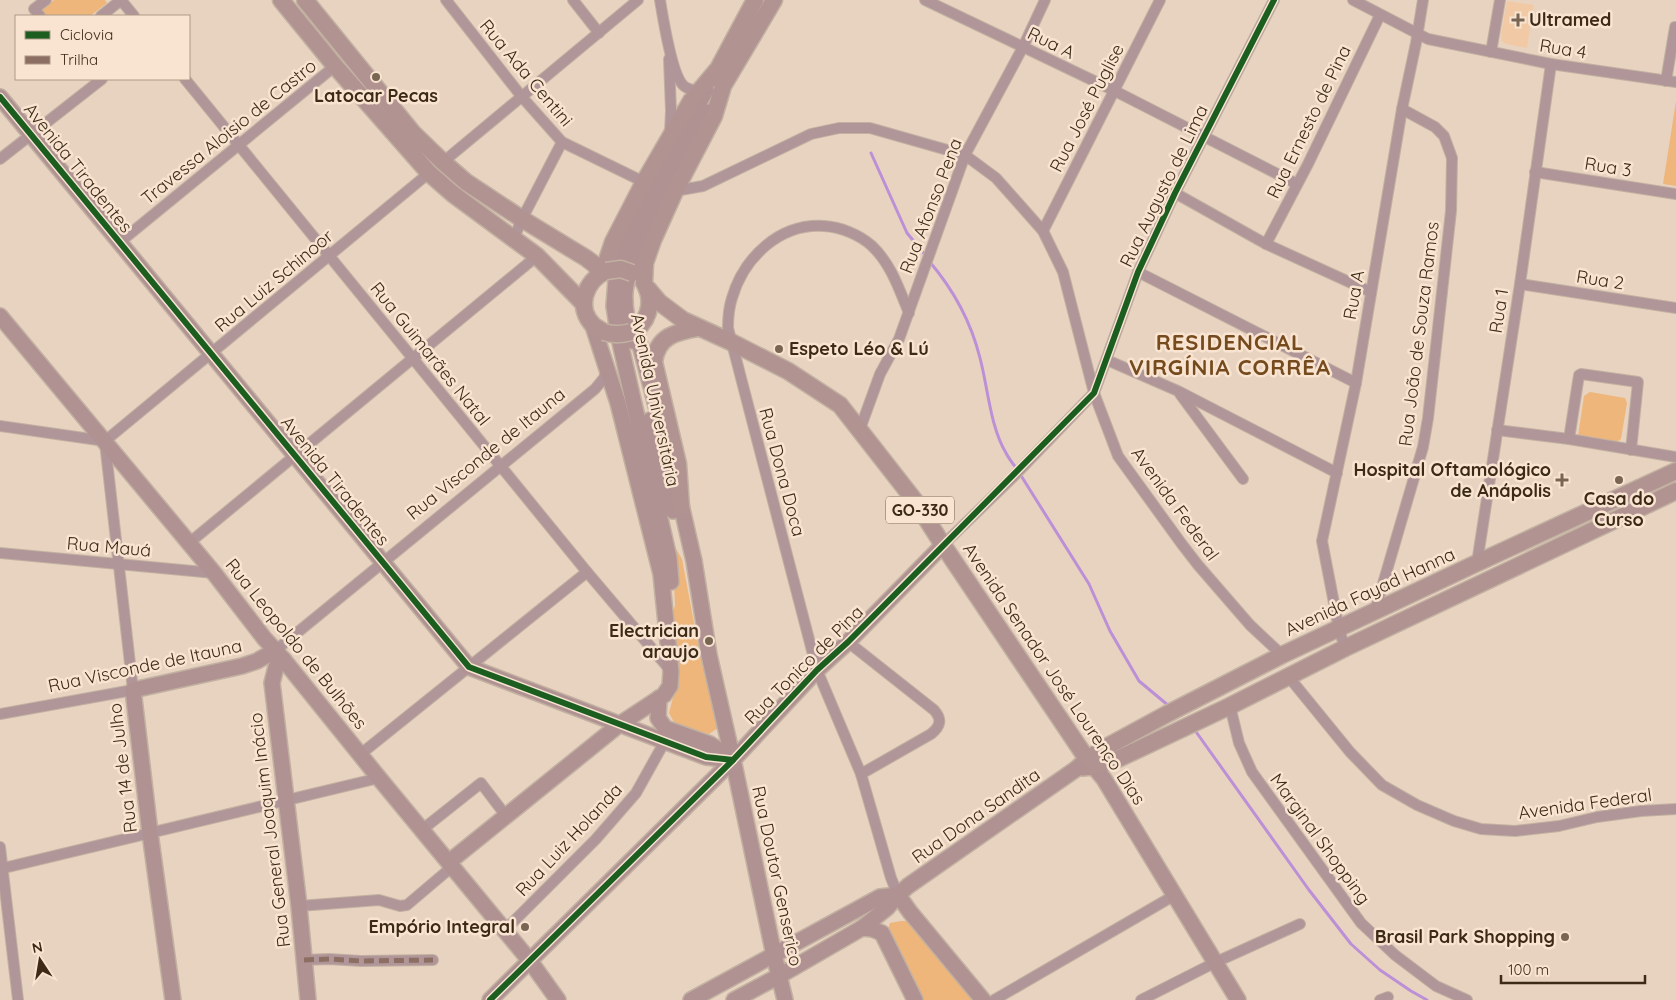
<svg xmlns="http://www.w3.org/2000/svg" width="1676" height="1000" font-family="Quicksand,sans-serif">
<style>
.built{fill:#f1caa5}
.green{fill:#eeb67a}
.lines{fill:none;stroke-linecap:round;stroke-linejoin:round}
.stream{stroke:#bc90d7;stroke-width:3}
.street-casing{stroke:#c2b1a1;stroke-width:12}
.secondary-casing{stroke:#c2b1a1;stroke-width:18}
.primary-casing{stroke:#c2b1a1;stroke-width:19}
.street{stroke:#b19699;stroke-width:10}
.secondary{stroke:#b09293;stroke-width:15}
.primary{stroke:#b19392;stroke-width:16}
.primary-bridge-casing{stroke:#c2b1a1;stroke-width:19;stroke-linecap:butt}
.primary-bridge{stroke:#b19392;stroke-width:16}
.quiet{stroke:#8d6e63;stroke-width:5;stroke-dasharray:10 5;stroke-linecap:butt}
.cycleway-casing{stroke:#f8e4d1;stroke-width:9}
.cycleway{stroke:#1b5e20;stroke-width:6}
.poi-dot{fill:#786552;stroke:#f8e4d1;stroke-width:2}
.labels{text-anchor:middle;stroke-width:5;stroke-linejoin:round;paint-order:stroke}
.shield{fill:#f8e4d1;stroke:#74624f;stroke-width:1}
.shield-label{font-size:16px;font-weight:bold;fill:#3c2a17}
.poi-label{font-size:18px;font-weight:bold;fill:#3c2a17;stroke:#f8e4d1;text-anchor:end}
.street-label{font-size:18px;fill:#3c2a17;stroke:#f8e4d1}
.district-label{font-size:22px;font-weight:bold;letter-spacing:1px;fill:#754b1e;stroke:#f8e4d1}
</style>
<rect width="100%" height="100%" fill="#e8d3c0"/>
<polygon class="built" points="1507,1 1534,5 1527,48 1506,44 1502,41 1501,35"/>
<g class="green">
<polygon points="54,0 105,0 107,3 90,16 45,16 41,11"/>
<polygon points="1676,101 1676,186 1663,184"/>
<polygon points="1590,392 1625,398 1627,403 1621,439 1614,444 1578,436 1584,396"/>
<polygon points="676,549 682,559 701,660 718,728 709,734 675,724 669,713 679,674 672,617 675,605 673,560"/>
<polygon points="901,921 912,921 974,1000 921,1000 887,932 890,923"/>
</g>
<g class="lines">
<g class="stream">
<polyline points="871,153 907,233 926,256"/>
<path d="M929,261c24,28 42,61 51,97 8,30 10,68 26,95 3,6 7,11 11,16"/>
<polyline points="1020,474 1089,584 1110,631 1139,681 1169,706"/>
<polyline points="1194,729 1309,890 1351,944 1380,970 1411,991 1427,1000"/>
</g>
<g class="street-casing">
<g id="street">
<polyline points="121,0 134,16"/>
<polyline points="446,0 522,97 562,142 644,182"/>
<polyline points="573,0 599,33"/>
<path d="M660,0c3,18 12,76 24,86 5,4 10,4 15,5"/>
<polyline points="925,0 1113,90 1297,184"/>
<polyline points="1353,0 1428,39 1551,64 1676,82"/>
<polyline points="40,16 34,9 46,0"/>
<polyline points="101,16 121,0"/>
<polyline points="1491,52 1500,0"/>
<polyline points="669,59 671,111 670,132"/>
<polyline points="185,79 587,572 671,671"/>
<polyline points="1666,81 1675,27 1676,27"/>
<polyline points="0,159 102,79"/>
<polyline points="443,162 638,0"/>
<polyline points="1535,172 1676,194"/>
<polyline points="675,191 703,186 811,134 839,128 870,128 965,155 996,178 1043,231 1063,272 1094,393 1118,456 1181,543 1198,565 1250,625 1282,655"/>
<polyline points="1175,193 1266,244 1371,292"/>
<polyline points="1043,231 1160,0"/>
<polyline points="514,238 522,219 562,142"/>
<polyline points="120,242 335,66"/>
<polyline points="1266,244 1308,164 1380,15"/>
<polyline points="1138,272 1356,383"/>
<polyline points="1520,284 1676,308"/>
<polyline points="1107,360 1178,391 1337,473"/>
<polyline points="1180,394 1243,479"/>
<polyline points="0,426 105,441 429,173"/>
<polyline points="860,429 880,374 899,339 965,155 1023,47 1045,0"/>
<polyline points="1497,430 1569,439 1676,457"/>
<polyline points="1569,439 1579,375 1581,374 1638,382 1631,450"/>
<polyline points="189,543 537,256"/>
<polyline points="943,545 1012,478 1094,393 1138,272 1175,193 1274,0"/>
<polyline points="0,553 214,573"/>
<polyline points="1477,563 1520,284 1551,64"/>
<polyline points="1375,611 1423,447 1428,418 1451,211 1452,158 1444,136 1435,127 1402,109"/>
<path d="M848,642l86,68c8,9 7,16 -3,24l-70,40"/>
<polyline points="1345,648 1339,629 1322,541 1356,383 1402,109 1416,43 1423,0"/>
<polyline points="276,650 595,389 604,378 607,367"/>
<polyline points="1288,676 1350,752 1382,785 1417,805 1454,821 1481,829 1515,831 1559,826 1597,817 1641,811 1676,809"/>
<polyline points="1230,706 1239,743 1252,772 1361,923 1395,955 1436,986 1467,1000"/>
<polyline points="0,714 133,690 105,443"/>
<polyline points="362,753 587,572"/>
<polyline points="423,829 481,783 506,816"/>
<polyline points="0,847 18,1000"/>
<polyline points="0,869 379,778"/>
<path d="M898,895l-7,-17 -30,-104 -44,-104 -89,-342c0,-10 1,-21 4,-30 12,-41 48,-75 92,-72 17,1 36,9 48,20 19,18 27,43 37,67"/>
<polyline points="299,906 379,900 400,906 407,905 453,866"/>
<polyline points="505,930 596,839 636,793 665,741"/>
<polyline points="304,960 329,959 361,961 433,960"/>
<polyline points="994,1000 1175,895"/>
<polyline points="1141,1000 1216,962 1300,924"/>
<polyline points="1380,1000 1388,997"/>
</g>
</g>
<g class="secondary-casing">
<g id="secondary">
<polyline points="0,97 469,667 706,757 733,760"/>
<polyline points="0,316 214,573 264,638 283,659 379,778 530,961 558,1000"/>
<polyline points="636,330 663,432"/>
<path d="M632,341c-4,-16 -8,-32 -7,-49 1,-14 7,-27 12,-41 17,-49 45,-94 71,-139"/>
<polyline points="650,420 673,511"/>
<polyline points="679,496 694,561 709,655 735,769 774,955 785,1000"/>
<polyline points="671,582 669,558 619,338 614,306 616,280 623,255 655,182 706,90"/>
<polyline points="283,659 276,667 272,683 299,906 308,1000"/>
<polyline points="659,698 658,718 665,728 710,744 730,758"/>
<polyline points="1082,768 1094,767 1104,779 1238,1000"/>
<polyline points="449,862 620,724 664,695 670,686 671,672 661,574 618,403 593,326"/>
<polyline points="898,895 910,912 983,1000"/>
<polyline points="862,928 872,929 882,933 915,1000"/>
<polyline points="173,1000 150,833 133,690 242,666 257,661 276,650"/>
<polyline points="490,1000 733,760 817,670 848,642 943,545"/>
<polyline points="691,1000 880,897 898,895"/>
<polyline points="734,1000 779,976 862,928 887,908 898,895 908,886 1076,769 1087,759"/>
</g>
</g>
<g class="primary-casing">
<g id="primary">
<polyline points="281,0 335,66 429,173 453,194 537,256 584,304"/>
<polyline points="305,0 413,133 443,162 466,182 522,219 586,258 594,264 601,273"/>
<polyline points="603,272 613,242 644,182 691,101 718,69 755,0"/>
<polyline points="644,283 645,263 653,240 675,191 714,116 723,86 774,0"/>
<polyline points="648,289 659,302 683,320 731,342 788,371 840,405 915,501 943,545 1087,759 1094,767 1120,758 1230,706 1345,648 1676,491"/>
<path d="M604,332c-3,-2 -7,-4 -10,-6 -19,-18 -9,-45 12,-55"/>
<path d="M631,332c17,-8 23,-29 15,-45"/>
<path d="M681,507l-3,-43 -24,-102c3,-26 22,-30 44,-34"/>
<polyline points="1087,759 1110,745 1167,714 1282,655 1477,563 1676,471"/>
</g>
</g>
<use href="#street" class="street"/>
<use href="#secondary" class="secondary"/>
<use href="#primary" class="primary"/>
<g class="primary-bridge-casing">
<g id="primary-bridge">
<polyline points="606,271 621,269 632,273"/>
<path d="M604,332c9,3 17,3 27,0"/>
</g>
</g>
<use href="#primary-bridge" class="primary-bridge"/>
<polyline class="quiet" points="304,960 329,959 361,961 433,960"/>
<g class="cycleway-casing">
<g id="cycleway">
<polyline points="0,97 469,667 706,757 733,760"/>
<polyline points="490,1000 733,760 817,670 848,642 1094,393 1138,272 1175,193 1274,0"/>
</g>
</g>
<use href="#cycleway" class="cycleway"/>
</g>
<g class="poi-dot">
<path d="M1515.5 12.5h5v5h5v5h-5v5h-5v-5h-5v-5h5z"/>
<circle cx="376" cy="77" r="5"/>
<circle cx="779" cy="349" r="5"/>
<path d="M1559.5 472.5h5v5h5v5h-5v5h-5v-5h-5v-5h5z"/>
<circle cx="1619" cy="480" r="5"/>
<circle cx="709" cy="641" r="5"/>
<circle cx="525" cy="927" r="5"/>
<circle cx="1565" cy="937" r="5"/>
</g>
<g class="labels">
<rect class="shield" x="886" y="496.5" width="68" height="27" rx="4"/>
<g class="shield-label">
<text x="920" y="516">GO-330</text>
</g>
<g class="poi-label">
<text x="1529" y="26" text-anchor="start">Ultramed</text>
<text x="376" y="102" text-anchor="middle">Latocar Pecas</text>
<text x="789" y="355" text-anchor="start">Espeto Léo &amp; Lú</text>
<text x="1551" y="476">Hospital Oftamológico<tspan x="1551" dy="21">de Anápolis</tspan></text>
<text x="1619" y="505" text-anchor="middle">Casa do<tspan x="1619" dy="21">Curso</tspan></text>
<text x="699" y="637">Electrician<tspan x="699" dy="21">araujo</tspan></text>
<text x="515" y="933">Empório Integral</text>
<text x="1555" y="943">Brasil Park Shopping</text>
</g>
<g class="street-label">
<text transform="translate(1051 43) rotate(26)" y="6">Rua A</text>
<text transform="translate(1563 49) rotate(9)" y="6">Rua 4</text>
<text transform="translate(526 73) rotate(50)" y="6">Rua Ada Centini</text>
<text transform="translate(1087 108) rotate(-63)" y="6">Rua José Puglise</text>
<text transform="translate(1309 122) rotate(-64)" y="6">Rua Ernesto de Pina</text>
<text transform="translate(229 132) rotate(-39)" y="6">Travessa Aloisio de Castro</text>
<text transform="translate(1608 167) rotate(9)" y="6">Rua 3</text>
<text transform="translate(78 168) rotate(51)" y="6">Avenida Tiradentes</text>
<text transform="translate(1164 186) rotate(-64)" y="6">Rua Augusto de Lima</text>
<text transform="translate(931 206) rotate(-69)" y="6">Rua Afonso Pena</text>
<text transform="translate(1600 280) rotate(9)" y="6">Rua 2</text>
<text transform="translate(274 281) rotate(-40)" y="6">Rua Luiz Schinoor</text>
<text transform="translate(1354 295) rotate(-80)" y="6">Rua A</text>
<text transform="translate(1499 311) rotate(-81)" y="6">Rua 1</text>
<text transform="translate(1419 334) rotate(-83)" y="6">Rua João de Souza Ramos</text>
<text transform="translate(430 354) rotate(51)" y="6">Rua Guimarães Natal</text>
<text transform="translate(655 400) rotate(78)" y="6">Avenida Universitária</text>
<text transform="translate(486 454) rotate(-39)" y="6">Rua Visconde de Itauna</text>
<text transform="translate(782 472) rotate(75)" y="6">Rua Dona Doca</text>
<text transform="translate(335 481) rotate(51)" y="6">Avenida Tiradentes</text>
<text transform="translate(1175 504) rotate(54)" y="6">Avenida Federal</text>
<text transform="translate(109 547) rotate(5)" y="6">Rua Mauá</text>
<text transform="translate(1370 592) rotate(-25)" y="6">Avenida Fayad Hanna</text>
<text transform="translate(296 644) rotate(51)" y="6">Rua Leopoldo de Bulhões</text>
<text transform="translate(804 665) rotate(-45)" y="6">Rua Tonico de Pina</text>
<text transform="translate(145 666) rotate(-12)" y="6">Rua Visconde de Itauna</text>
<text transform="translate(1054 674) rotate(56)" y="6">Avenida Senador José Lourenço Dias</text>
<text transform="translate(123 768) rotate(-97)" y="6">Rua 14 de Julho</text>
<text transform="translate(1585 804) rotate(-8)" y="6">Avenida Federal</text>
<text transform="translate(976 816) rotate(-35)" y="6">Rua Dona Sandita</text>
<text transform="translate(270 830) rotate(-97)" y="6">Rua General Joaquim Inácio</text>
<text transform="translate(1320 839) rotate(54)" y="6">Marginal Shopping</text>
<text transform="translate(569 840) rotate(-47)" y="6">Rua Luiz Holanda</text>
<text transform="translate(777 876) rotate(78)" y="6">Rua Doutor Genserico</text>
</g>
<g class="district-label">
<text x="1230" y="350">RESIDENCIAL<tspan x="1230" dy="25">VIRGÍNIA CORRÊA</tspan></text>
</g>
</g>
<rect x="15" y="15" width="175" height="65" fill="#f8e4d1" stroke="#ad9a87"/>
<rect x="25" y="31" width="25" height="8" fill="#1b5e20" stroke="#ad9a87"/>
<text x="60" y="40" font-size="15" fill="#3c2a17">Ciclovia</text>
<rect x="25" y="56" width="25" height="8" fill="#8d6e63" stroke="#ad9a87"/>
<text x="60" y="65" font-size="15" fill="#3c2a17">Trilha</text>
<g transform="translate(40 960) rotate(348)" stroke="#f8e4d1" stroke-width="4" paint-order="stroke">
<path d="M0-4L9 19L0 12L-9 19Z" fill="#3c2a17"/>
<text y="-8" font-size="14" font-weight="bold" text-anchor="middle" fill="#3c2a17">N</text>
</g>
<path d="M1501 975v8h144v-8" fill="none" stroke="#3c2a17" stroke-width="2.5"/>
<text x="1508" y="975" font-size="15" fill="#3c2a17" stroke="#f8e4d1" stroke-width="4" paint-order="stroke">100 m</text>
</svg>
